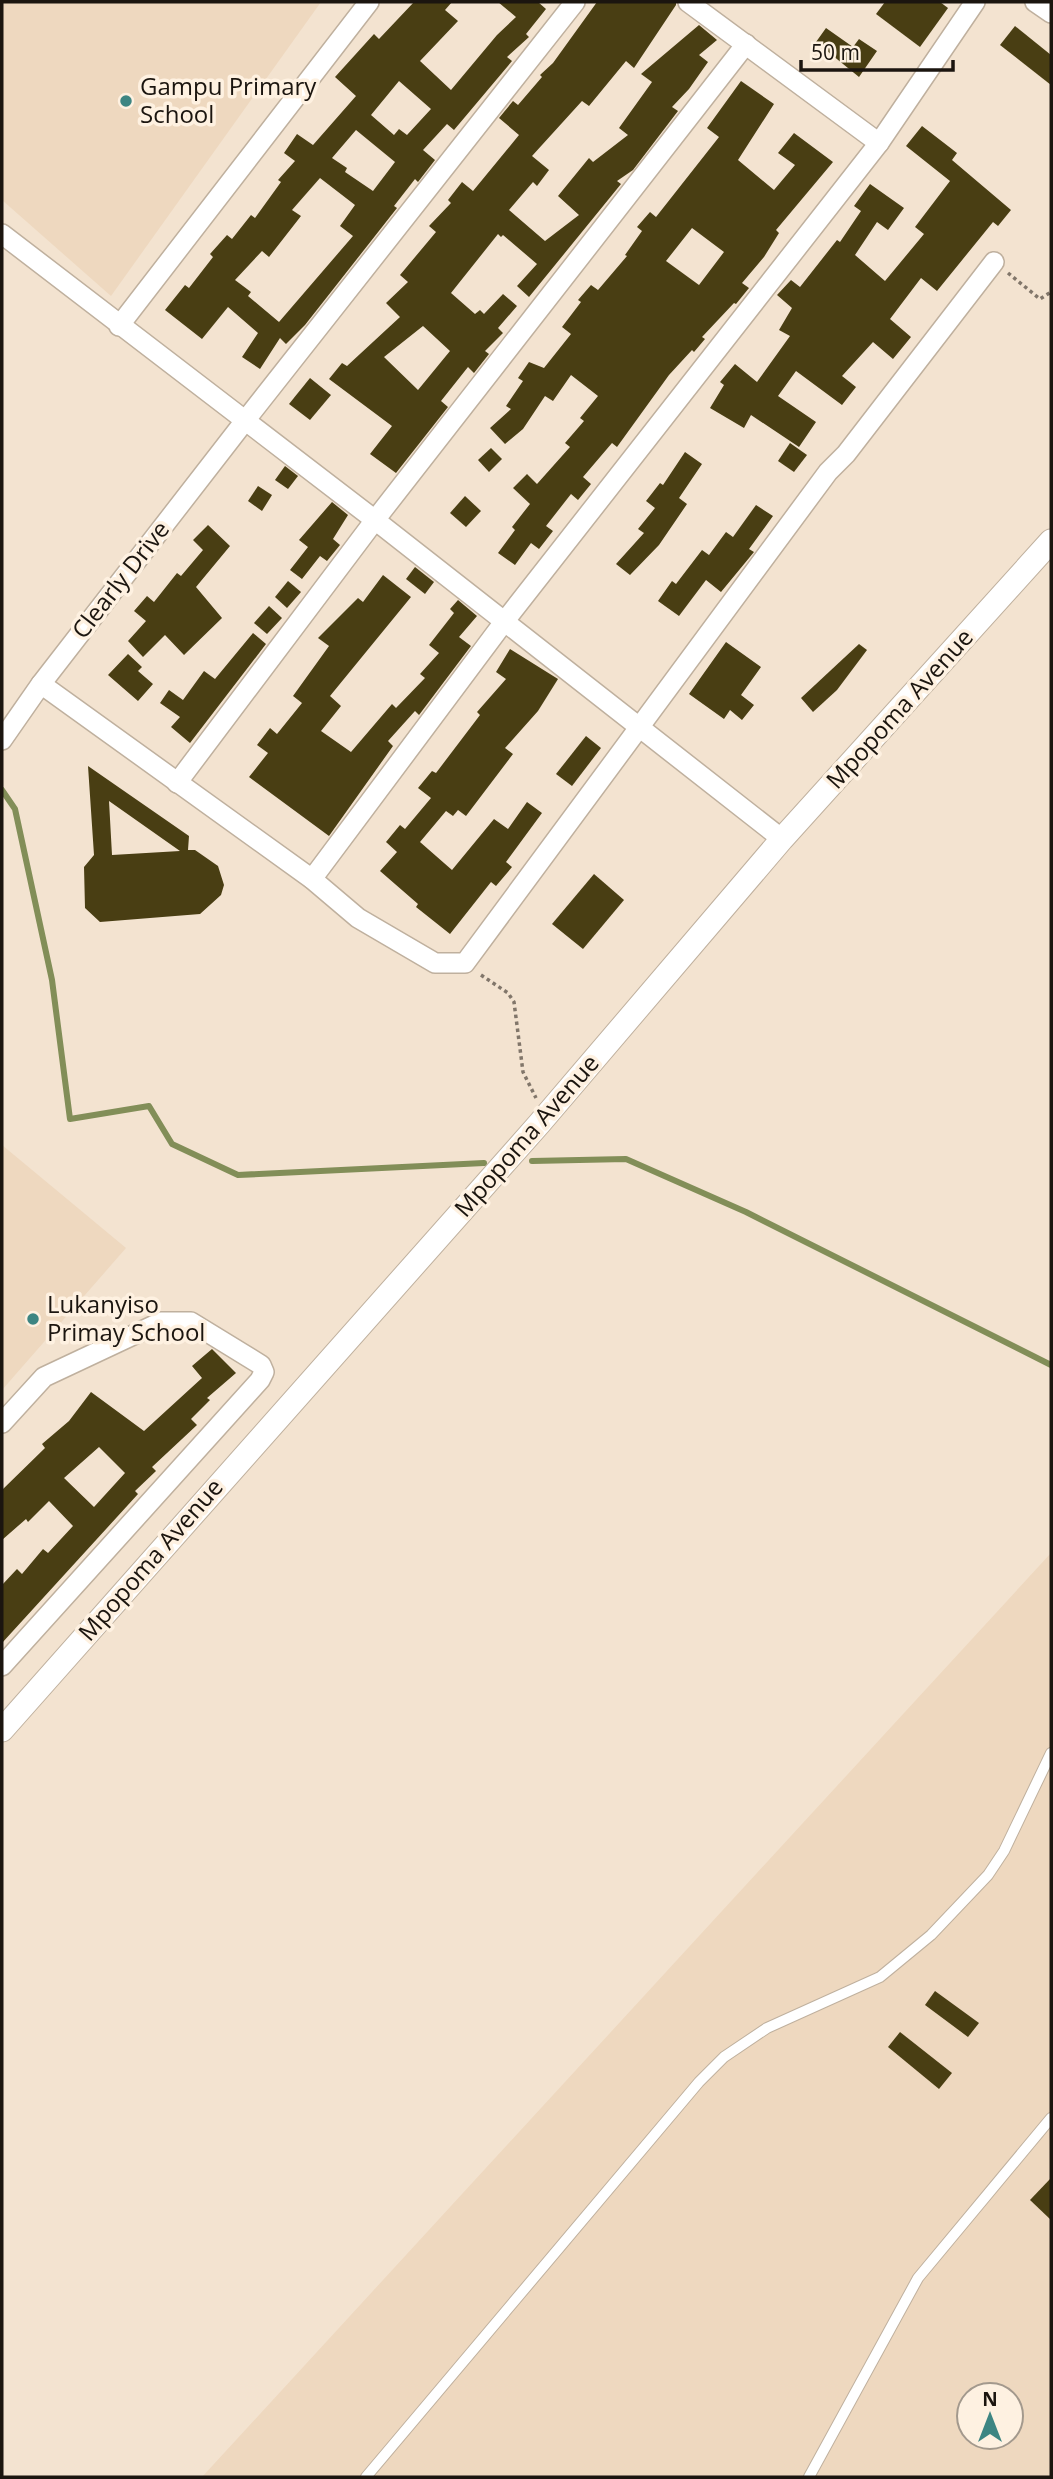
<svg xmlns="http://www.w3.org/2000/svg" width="1053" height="2479" font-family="'Open Sans',sans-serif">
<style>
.built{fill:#eed8bf;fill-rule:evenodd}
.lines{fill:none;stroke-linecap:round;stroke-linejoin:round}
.stream{stroke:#828e58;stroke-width:6}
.building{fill:#493e13;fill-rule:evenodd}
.service-casing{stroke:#bfb09e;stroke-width:12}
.minor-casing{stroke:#bfb09e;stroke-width:22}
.tertiary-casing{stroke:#bfb09e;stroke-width:25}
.path{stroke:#81766a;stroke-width:3.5;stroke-dasharray:3.5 3.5;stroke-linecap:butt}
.service{stroke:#fff;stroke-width:10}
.minor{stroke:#fff;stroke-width:19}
.tertiary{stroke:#fff;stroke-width:23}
.poi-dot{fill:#3d8582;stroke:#fef1e1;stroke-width:2.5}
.labels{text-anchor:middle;stroke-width:7;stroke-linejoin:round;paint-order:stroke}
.poi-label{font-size:24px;fill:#1b150f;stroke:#fef1e1;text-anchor:start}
.street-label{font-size:24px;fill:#1b150f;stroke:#fef1e1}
</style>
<rect width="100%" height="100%" fill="#f3e3d0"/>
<g class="built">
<polygon points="2,2 321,2 111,296 2,200"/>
<polygon points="2,1145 126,1248 2,1390"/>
<path d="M1051,1553v924h-849zM969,2395h42v42h-42z"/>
</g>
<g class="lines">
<g class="stream">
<polyline points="2,790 15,809 52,980 70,1119 149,1106 172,1144 238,1175 484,1163"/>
<polyline points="532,1161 626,1159 746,1212 1051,1365"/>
</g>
</g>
<g class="building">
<path d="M414,2h38l-7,8 13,11 -38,40 31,29 46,-55 19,-18 -18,-15h40l8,7 -20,25 3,3 -22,20 5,4 -58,69 -7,-6 -24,26 12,10 -17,22 -3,-3 -21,27 3,2 -92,117 -19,19 -6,-6 -20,31 -18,-12 16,-24 -30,-26 -26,32 -37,-29 20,-25 4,3 24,-31 -3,-3 17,-19 5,4 19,-24 4,3 26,-36 -3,-2 17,-19 -11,-8 13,-19 16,11 43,-49 -21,-19 39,-43 5,5zM399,81l32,28 -24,26 -8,-6 -5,6 -23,-20zM356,130l39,32 -22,29 -28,-19 2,-4 -15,-10zM320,178l35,27 -15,21 13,10 -74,86 -31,-26 3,-4 -16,-12 27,-29 7,6 32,-41 -9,-6z"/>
<path d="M597,2h79v3l-42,63 -8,-7 -37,45 -7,-5 -50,55 17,14 -12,16 -4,-4 -24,28 36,31 34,-26 -21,-19 31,-38 4,4 35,-27 -9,-7 33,-46 -11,-8 58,-49 18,15 -18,15 9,7 -19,27 -17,18 6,4 -45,59 -16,11 4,3 -92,113 -12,-11 20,-22 -34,-29 -2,2 -3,-3 -47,59 24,21 5,-4 4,4 19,-20 14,12 -19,22 5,5 -18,18 4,3 -15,19 -6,-6 -27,34 7,6 -52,66 -26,-19 22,-28 -63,-47 13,-16 5,3 53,-49 -14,-14 22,-21 -8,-7 36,-43 -7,-6 22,-23 -3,-3 14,-18 11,9 46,-56 -20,-17 14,-17 5,4 24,-28 -2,-2 13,-12zM423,326l27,25 -32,39 -34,-33z"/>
<polygon points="885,2 940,2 948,8 920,47 876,14"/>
<polygon points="1015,26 1051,55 1051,85 1000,45"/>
<polygon points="826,28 853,47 859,39 877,51 859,77 816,42"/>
<path d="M741,81l33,23 -36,56 36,30 21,-25 -17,-12 16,-20 39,29 -57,68 3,3 -15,24 -22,26 7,5 -13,16 -2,-1 -32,34 3,2 -11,13 -2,-2 -23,25 -52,72 -5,-4 -29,34 8,7 -13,16 -7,-6 -25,32 7,5 -14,18 -8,-6 -16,22 -17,-12 17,-23 -3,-3 18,-23 -17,-16 14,-14 10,10 33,-37 -5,-4 19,-22 -4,-3 18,-22 -27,-21 -18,26 -8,-5 -22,33 -18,15 -15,-16 21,-19 -5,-3 17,-25 -5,-3 11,-16 15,6 27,-34 -9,-7 19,-25 -3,-2 13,-15 7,5 29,-34 -2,-1 17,-24 -5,-4 13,-15 6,5 63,-80 -12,-9zM692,228l32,24 -25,33 -33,-24z"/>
<polygon points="922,126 957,153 952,160 1011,210 998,226 993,222 937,291 921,278 890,319 911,337 893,359 873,342 842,376 856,387 842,405 796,371 778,396 816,422 799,447 751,415 744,428 710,408 724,385 720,382 735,364 757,382 790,336 779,330 792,308 777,295 791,280 800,287 837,240 840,242 861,211 854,206 870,184 904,208 888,230 877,222 855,255 885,281 924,234 915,227 950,181 906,146"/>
<polygon points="310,378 331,395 310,420 289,404"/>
<polygon points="790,443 807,455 794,472 778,461"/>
<polygon points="491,448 502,459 489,472 478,460"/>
<polygon points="685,452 702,464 679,498 687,504 659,545 630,575 616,564 644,533 638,529 655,508 646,501 660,483 663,485"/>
<polygon points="285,466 298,476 288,489 275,480"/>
<polygon points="258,486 272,495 262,511 248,501"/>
<polygon points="465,496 481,511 466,527 450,513"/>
<polygon points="332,502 348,515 333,539 340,545 327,561 320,556 302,579 290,570 308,547 299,540"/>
<polygon points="756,505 773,516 749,549 754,552 721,592 706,580 679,616 658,601 672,581 676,584 702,550 709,555 726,532 733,537"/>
<polygon points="208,525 230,546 196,587 222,618 184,655 165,635 143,657 128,641 146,621 134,611 147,596 154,602 177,573 181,576 203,550 193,540"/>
<polygon points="415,567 434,582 425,594 406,579"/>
<polygon points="383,575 411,597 330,696 341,706 321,731 351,752 392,704 396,708 425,678 420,674 439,653 429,645 454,613 450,609 458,600 477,616 459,637 471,646 419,715 415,711 388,741 393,746 329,836 249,777 268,753 257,745 270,728 277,734 302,703 293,696 329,646 318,638 358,598 363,602"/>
<polygon points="288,581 301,592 287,608 275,597"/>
<polygon points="269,606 282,618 267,634 254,623"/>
<polygon points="253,633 266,644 190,743 171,727 180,717 160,703 169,690 183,700 204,671 215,679"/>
<polygon points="726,642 761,667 741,695 754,705 742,720 730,710 724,719 689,694"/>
<polygon points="859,644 867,650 837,690 813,712 801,698"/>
<polygon points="510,649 558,679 538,711 505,748 513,754 466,816 458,810 453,816 446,811 420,842 452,870 494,819 508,829 527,802 542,813 506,862 512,867 496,886 491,882 450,934 416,907 418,904 380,871 397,852 386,842 400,825 405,829 431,798 418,788 432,771 436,773 480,715 477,712 506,679 496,672"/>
<polygon points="128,654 142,667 138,671 153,684 138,701 108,675"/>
<polygon points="586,736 601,748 572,786 556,774"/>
<path d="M88,766l101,70 -1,14h7l23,16 6,19 -3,10 -21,19 -100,8 -15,-14 -1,-41 10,-12zM109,801l71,50 -68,4z"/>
<polygon points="594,874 624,900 583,949 552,924"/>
<path d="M212,1349l24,24 -29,25 3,2 -19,19 6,6 -45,42 4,4 -21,20 3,3 -136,149v-58l15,-16 5,5 21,-25 5,4 25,-27 -24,-25 -21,21 -2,-3 -24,21v-50l43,-42 -3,-4 27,-23 22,-29 53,39 58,-53 -10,-12zM99,1447l26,26 -31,34 -30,-29z"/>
<polygon points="935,1991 979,2023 968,2037 925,2005"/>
<polygon points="900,2032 952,2073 939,2089 888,2047"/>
<polygon points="1051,2178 1051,2220 1030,2200"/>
</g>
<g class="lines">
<g class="service-casing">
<g id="service">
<polyline points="366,2477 699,2082 724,2057 767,2028 880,1977 931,1935 988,1875 1004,1851 1051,1753"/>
<polyline points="809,2477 918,2278 1051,2118"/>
</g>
</g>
<g class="minor-casing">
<g id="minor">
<polyline points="688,2 879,143"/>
<polyline points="1035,2 1051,13"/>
<polyline points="2,234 375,520 782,839"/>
<polyline points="119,326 369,2"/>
<polyline points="41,684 312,879 358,918 435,963 465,963 828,472 846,454 994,262"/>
<polyline points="2,740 41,684 244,422 575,2"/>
<polyline points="177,783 375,520 746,44"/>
<polyline points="312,879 504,622 879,143 975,2"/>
<polyline points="2,1423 44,1377 161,1322 191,1322 261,1365 264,1372 260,1380 2,1666"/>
</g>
</g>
<g class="tertiary-casing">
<polyline id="tertiary" points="2,1730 539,1124 782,839 1051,541"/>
</g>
<g class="path">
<polyline points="1008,273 1040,299 1051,292"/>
<polyline points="481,975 508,993 514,1002 523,1072 536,1098"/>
</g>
<use href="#service" class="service"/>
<use href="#minor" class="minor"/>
<use href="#tertiary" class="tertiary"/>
</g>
<g class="poi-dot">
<circle cx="126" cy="101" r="7"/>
<circle cx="33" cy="1319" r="7"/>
</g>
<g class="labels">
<g class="poi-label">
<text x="140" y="95">Gampu Primary<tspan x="140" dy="28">School</tspan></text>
<text x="47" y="1313">Lukanyiso<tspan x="47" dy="28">Primay School</tspan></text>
</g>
<g class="street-label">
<text transform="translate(121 580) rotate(-52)" y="8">Clearly Drive</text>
<text transform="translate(900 709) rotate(-48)" y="8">Mpopoma Avenue</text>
<text transform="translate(527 1136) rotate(-49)" y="8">Mpopoma Avenue</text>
<text transform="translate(151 1560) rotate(-49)" y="8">Mpopoma Avenue</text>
</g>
</g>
<rect width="1053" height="2479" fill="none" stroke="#1b150f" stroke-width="7"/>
<g transform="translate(990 2416)"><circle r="33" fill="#fef1e1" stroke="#a3998d" stroke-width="2"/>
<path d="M0-5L12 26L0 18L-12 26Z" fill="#3d8582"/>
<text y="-10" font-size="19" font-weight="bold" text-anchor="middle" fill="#1b150f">N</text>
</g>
<path d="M801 60v10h152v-10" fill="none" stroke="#1b150f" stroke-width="3.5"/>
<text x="811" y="60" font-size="21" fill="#1b150f" stroke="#fef1e1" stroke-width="5" paint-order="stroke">50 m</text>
</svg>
